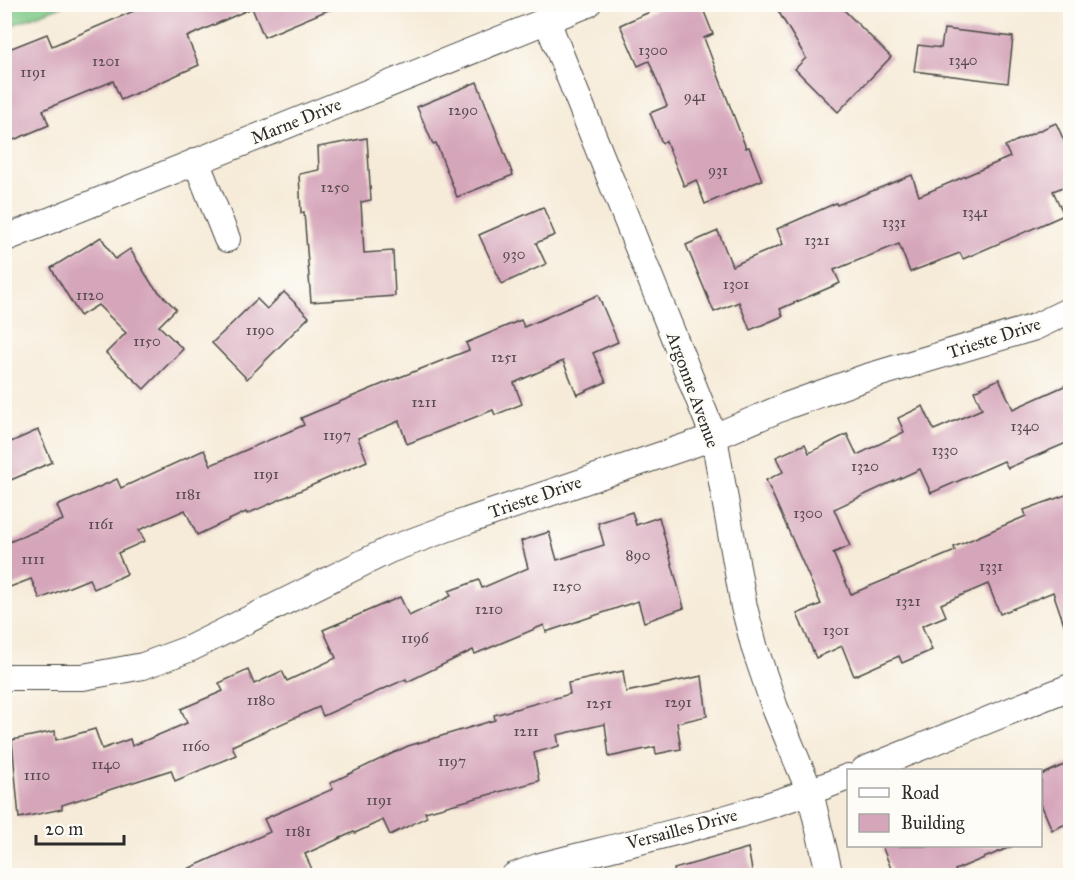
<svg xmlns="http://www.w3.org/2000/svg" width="1075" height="880" font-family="'IM FELL Great Primer',serif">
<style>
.green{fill:#7cc785;stroke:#547958;stroke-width:1.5}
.building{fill:#d5a5ba}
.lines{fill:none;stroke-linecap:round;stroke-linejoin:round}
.street-casing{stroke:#494845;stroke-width:28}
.street{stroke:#fff;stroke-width:26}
.labels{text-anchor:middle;stroke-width:6;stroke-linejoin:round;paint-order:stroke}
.number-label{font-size:15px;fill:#564a4f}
.street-label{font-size:18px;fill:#2b2b2b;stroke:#fdfcf7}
</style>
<rect width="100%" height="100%" fill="#fdfcf7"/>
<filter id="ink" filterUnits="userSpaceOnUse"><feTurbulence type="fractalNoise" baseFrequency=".0167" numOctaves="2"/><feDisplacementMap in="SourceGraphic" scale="12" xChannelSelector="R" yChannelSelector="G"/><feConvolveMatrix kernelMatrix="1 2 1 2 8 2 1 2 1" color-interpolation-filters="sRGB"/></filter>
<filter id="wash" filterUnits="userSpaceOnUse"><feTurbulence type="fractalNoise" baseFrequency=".008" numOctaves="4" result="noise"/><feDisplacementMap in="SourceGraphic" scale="24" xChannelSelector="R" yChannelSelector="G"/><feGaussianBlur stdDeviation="1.35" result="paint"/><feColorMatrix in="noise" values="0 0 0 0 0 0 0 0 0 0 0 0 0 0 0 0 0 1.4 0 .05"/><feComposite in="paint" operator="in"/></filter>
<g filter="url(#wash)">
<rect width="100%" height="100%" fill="#f6ebd8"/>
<polygon class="green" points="5,4 64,4 64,5 5,28"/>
<g id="blocks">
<g class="building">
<polygon points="150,4 340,5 264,37 252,8 187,37 199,65 121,100 113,81 43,110 49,125 4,144 4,51 47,34 52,46"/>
<polygon points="668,4 701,4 713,34 704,38 746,148 749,147 762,180 705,204 696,180 684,186 666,141 662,143 650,113 667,106 649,61 638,66 620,25"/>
<polygon points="774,4 838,4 891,57 838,112 795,69 806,58"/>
<polygon points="944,29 1013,37 1008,83 914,71 918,45 941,48"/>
<polygon points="477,82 513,175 457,197 436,143 433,144 417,107"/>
<polygon points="1056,123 1071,156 1071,184 1053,191 1064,215 963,259 960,253 910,272 899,244 834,270 840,283 780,309 783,316 750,330 739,302 714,312 686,245 718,231 732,266 783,244 777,229 836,203 837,205 912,175 919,196 1010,157 1005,146"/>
<polygon points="367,138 371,200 361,202 364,253 393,251 395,296 311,302 304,212 301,213 299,174 319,170 318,147"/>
<polygon points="543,207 555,235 536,243 546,264 502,284 479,235"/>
<polygon points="101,237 115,259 130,249 153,286 176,309 159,326 183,349 144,389 106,353 126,333 98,305 80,316 51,268"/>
<polygon points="284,292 309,317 247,379 212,343 257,299 267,309"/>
<polygon points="598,295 618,342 593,353 606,382 577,395 563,361 514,383 522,404 495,415 493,410 407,444 399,421 358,438 367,461 247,514 246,512 197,535 185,510 139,530 145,541 118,553 127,574 94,589 89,579 40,599 31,579 10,587 4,574 4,544 63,520 57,506 117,479 121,488 204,450 211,465 304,425 301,418 385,383 469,350 466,343 521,320 524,327"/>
<polygon points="999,379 1013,409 1071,383 1071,441 1008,468 1004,461 931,493 920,469 834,509 850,546 833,553 851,594 955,551 954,547 1026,516 1024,510 1071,493 1071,632 1067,633 1053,592 1000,614 988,584 941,604 946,616 922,626 932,650 902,663 899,656 854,676 842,646 816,658 797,614 821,604 766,480 783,472 776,457 805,444 809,453 847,434 857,455 904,432 898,418 923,406 934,430 982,409 974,391"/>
<polygon points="38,430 52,462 4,483 4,445"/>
<polygon points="632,512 636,525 659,517 684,608 644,622 638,601 546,632 544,625 475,654 473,650 407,682 406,679 323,716 319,707 232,746 236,755 175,781 171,770 62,805 62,809 19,818 12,740 55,731 56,740 95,729 102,749 130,739 132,746 187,723 181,709 223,691 219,683 248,670 254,684 282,671 287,681 336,658 323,630 400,597 409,616 451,596 449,591 479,580 482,588 528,568 521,541 549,532 557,560 604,545 598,523"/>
<polygon points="623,671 626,692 702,676 707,716 677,723 681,749 656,754 655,747 609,757 605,724 557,735 559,746 534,753 539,781 425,812 427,817 390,835 383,820 355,833 354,832 305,854 315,876 172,876 270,832 264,819 333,789 330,783 408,746 495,720 494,715 570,694 568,683"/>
<polygon points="1071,762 1071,822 1052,830 1041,804 1041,775"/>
<polygon points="882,846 1013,846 955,870 957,876 894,876"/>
<polygon points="748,848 753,876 675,876 674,869"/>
</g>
</g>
</g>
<g filter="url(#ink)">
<use href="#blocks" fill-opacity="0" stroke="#494845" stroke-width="1.5"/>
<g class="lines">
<g class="street-casing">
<g id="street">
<polyline points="547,21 714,437 744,607 755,649 775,708 810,792 830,876"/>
<polyline points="196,161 227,239"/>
<polyline points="4,239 588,4"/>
<polyline points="4,677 83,677 143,666 191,648 389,550 467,521 714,437 786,406 864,378 1035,327 1070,310"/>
<polyline points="864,770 1070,687"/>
<path d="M514,876l26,-10c103,-26 209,-49 308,-89"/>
</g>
</g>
<use href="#street" class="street"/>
</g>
</g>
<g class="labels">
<g class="number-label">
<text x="653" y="55">1300</text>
<text x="963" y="65">1340</text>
<text x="106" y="66">1201</text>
<text x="33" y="77">1191</text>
<text x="695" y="101">941</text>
<text x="463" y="115">1290</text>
<text x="718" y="175">931</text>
<text x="335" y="192">1250</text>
<text x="975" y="217">1341</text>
<text x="894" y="227">1331</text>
<text x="817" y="245">1321</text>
<text x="514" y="259">930</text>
<text x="736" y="289">1301</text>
<text x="90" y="300">1120</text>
<text x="260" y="335">1190</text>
<text x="147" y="346">1150</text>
<text x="504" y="362">1251</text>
<text x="424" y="407">1211</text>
<text x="1025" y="431">1340</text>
<text x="337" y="440">1197</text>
<text x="945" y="455">1330</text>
<text x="865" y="471">1320</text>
<text x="266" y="479">1191</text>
<text x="188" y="499">1181</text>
<text x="808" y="518">1300</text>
<text x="101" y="529">1161</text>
<text x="638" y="560">890</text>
<text x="33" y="564">1111</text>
<text x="991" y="571">1331</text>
<text x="567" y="591">1250</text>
<text x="908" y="606">1321</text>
<text x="489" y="614">1210</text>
<text x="836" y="635">1301</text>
<text x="415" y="643">1196</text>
<text x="261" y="705">1180</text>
<text x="678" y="707">1291</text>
<text x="599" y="708">1251</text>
<text x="526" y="736">1211</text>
<text x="196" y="751">1160</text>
<text x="452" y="766">1197</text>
<text x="106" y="769">1140</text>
<text x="37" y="780">1110</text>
<text x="379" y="805">1191</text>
<text x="298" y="836">1181</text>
</g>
<g class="street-label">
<text transform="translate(296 121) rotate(-22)" y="6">Marne Drive</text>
<text transform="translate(994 338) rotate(-18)" y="6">Trieste Drive</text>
<text transform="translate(693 390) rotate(70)" y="6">Argonne Avenue</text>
<text transform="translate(535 497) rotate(-19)" y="6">Trieste Drive</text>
<text transform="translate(682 829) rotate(-15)" y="6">Versailles Drive</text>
</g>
</g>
<rect width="1075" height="880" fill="none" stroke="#fdfcf7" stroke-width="24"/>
<rect x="847" y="769" width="195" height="78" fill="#fdfcf7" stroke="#a9a8a5" stroke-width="1.5"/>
<rect x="859" y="788" width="30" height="9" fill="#ffffff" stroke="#a9a8a5" stroke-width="1.5"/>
<text x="901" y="799" font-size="18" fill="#2b2b2b">Road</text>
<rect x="859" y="814" width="30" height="18" fill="#d5a5ba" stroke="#a9a8a5" stroke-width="1.5"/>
<text x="901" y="829" font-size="18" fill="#2b2b2b">Building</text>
<path d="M36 835v9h88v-9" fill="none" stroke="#2b2b2b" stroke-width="3"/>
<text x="45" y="835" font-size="18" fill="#2b2b2b" stroke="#fdfcf7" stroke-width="4.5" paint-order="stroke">20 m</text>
</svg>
